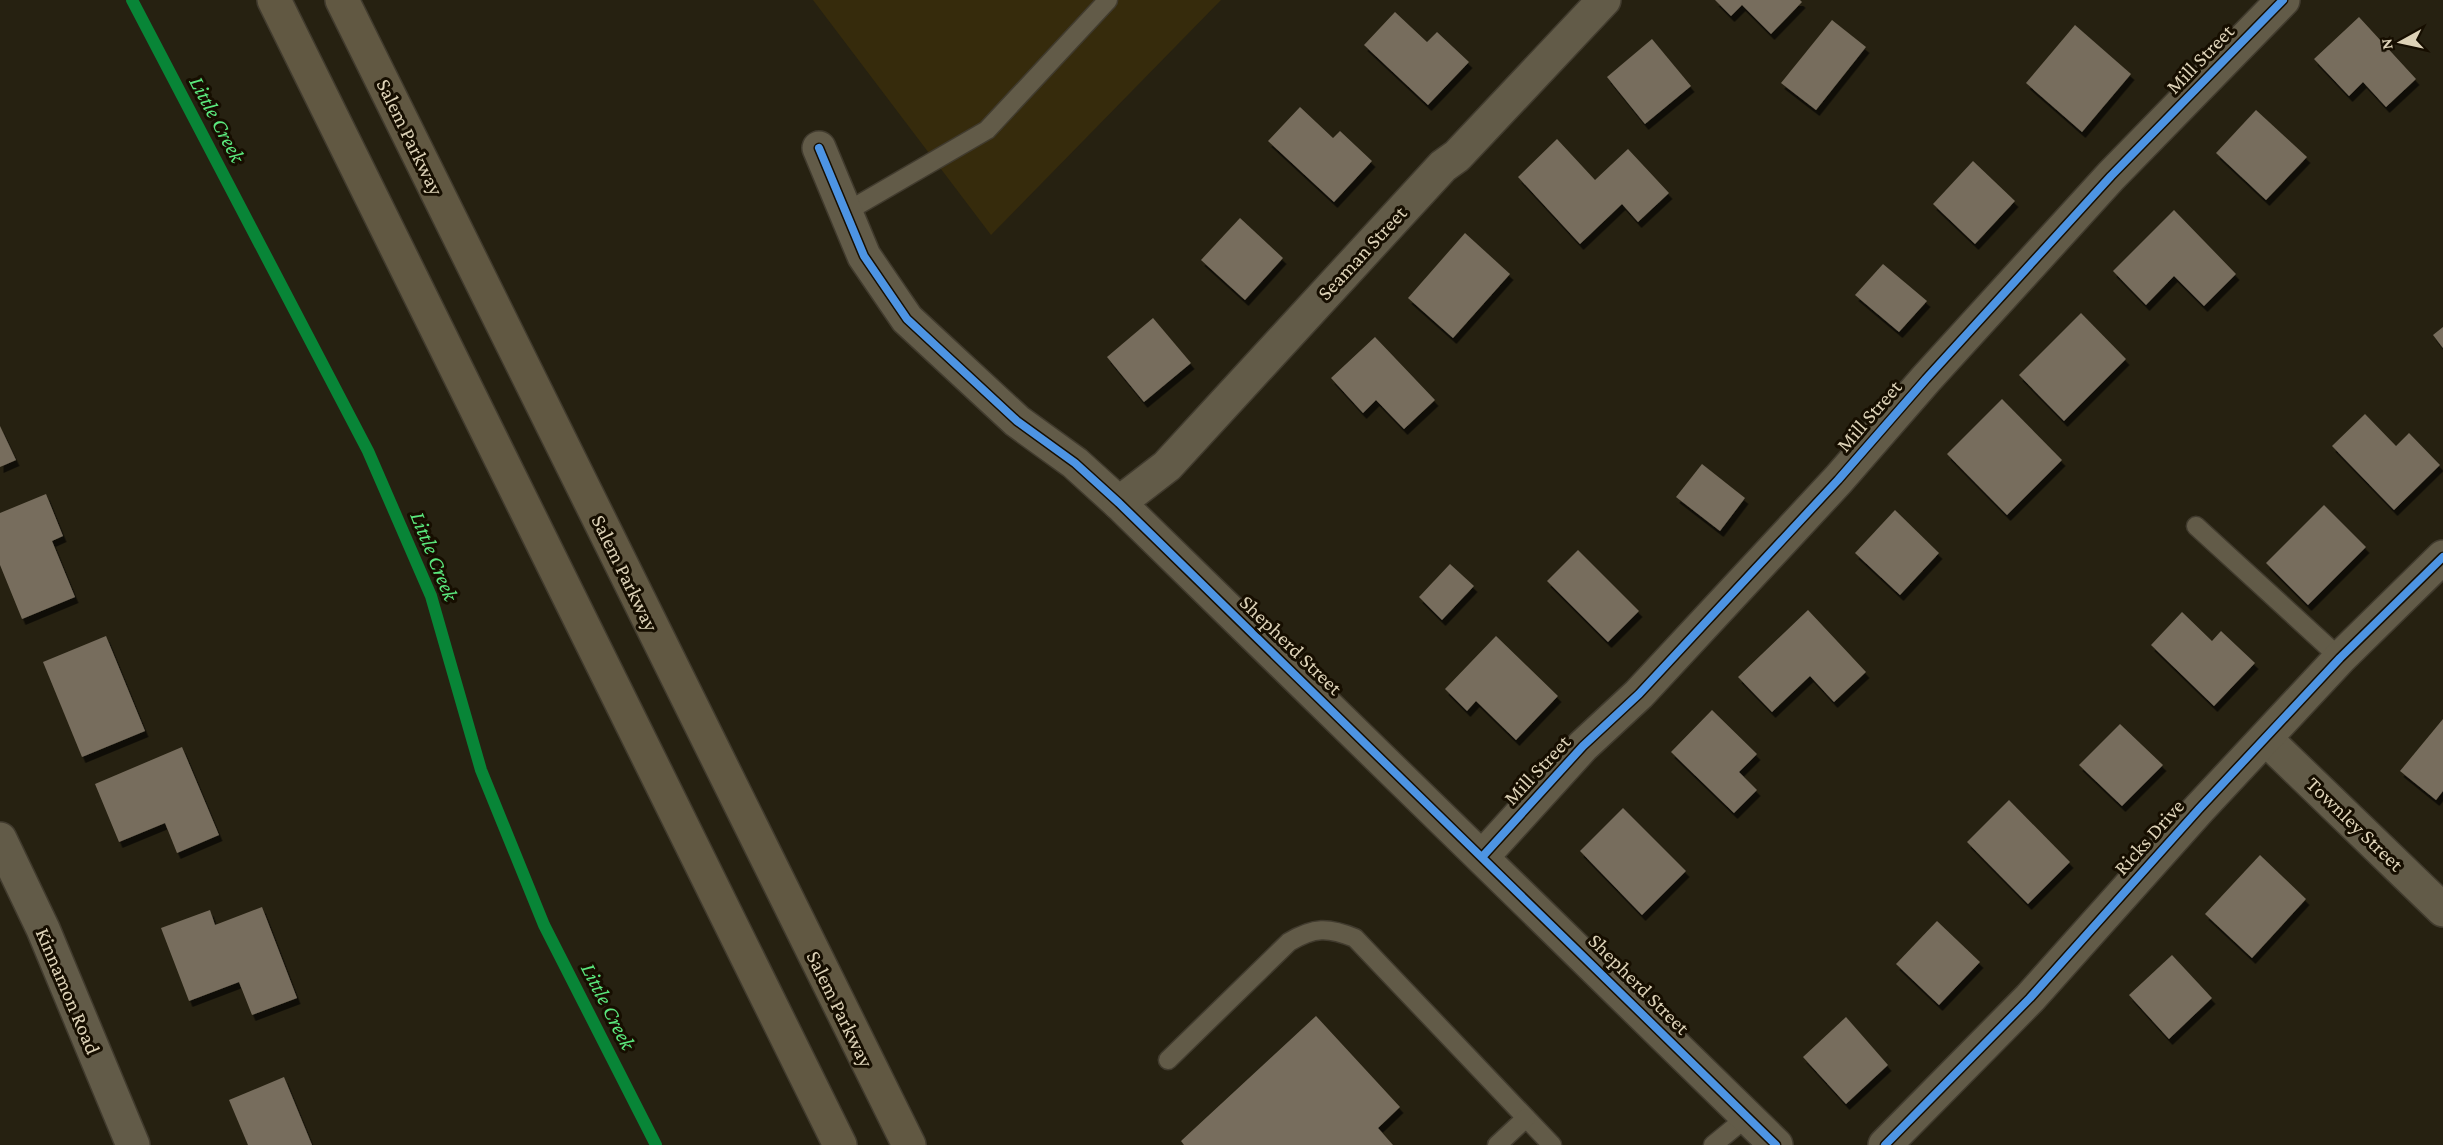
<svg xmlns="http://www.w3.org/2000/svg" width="2443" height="1145" font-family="'Crimson Pro',serif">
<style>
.built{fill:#362b0c}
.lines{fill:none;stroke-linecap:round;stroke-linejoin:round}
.stream{stroke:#088537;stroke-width:12}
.building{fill:#776d5d;filter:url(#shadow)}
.lane-casing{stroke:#413b2e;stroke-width:21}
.street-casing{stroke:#413b2e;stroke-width:36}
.highway-casing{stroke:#413b2e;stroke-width:36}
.lane{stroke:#625b48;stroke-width:18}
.street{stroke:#625b48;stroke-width:33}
.highway{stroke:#615842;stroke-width:33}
.cycleway-casing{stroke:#160e00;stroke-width:11}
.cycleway{stroke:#4d94e3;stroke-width:8}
.labels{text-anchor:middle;stroke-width:6;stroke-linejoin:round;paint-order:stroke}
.street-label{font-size:21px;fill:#ddd2b7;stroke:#160e00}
.water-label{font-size:22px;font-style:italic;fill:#5be87d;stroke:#160e00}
</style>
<defs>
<filter id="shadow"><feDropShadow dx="3.5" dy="6" stdDeviation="0" flood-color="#0009"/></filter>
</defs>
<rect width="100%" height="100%" fill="#262111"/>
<polygon class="built" points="813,0 1221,0 991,235"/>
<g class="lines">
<polyline class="stream" points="132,0 368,451 431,596 481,770 544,925 656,1145"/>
</g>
<g class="building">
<polygon points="1715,0 1800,0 1802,2 1771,34 1742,5 1731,16"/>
<polygon points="1395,12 1427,42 1437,32 1469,62 1428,105 1364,45"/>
<polygon points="2359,17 2416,79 2386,107 2363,82 2349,96 2314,59"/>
<polygon points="1832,20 1866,47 1816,110 1781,83"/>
<polygon points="2075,25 2131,74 2082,132 2026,83"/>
<polygon points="1652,39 1691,86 1645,124 1607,77"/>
<polygon points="1300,107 1333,138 1340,131 1372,161 1334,202 1268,141"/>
<polygon points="2256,110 2307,157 2266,200 2216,153"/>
<polygon points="1557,139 1595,180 1628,149 1669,193 1638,222 1622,204 1580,244 1518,177"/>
<polygon points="1973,161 2015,201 1975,244 1933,204"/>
<polygon points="2174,210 2236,274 2204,306 2174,276 2146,305 2113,271"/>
<polygon points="1240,218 1283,258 1245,300 1201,260"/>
<polygon points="1465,233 1510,274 1453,338 1408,298"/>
<polygon points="1883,264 1927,301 1899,332 1855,295"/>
<polygon points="2081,313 2126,359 2064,421 2019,375"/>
<polygon points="1153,318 1191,363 1144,402 1107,357"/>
<polygon points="2443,327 2443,348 2433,335"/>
<polygon points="1375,337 1435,400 1404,429 1376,400 1363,413 1331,378"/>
<polygon points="2002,399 2062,460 2007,515 1947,454"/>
<polygon points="2365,414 2396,446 2409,433 2440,465 2394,510 2332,446"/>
<polygon points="0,426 16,460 0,467"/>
<polygon points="1702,464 1745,498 1720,531 1676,497"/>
<polygon points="46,494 63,536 52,541 75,597 22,619 0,565 0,513"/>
<polygon points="2324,505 2366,547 2308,605 2266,563"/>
<polygon points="1895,510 1939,553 1900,595 1855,553"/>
<polygon points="1578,550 1639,611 1608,642 1547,581"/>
<polygon points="1450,564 1474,586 1442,620 1419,597"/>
<polygon points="1808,610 1866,672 1834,702 1810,676 1772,712 1738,677"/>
<polygon points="2182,612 2212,641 2221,631 2255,663 2214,706 2151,645"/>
<polygon points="106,636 145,731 82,757 43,662"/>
<polygon points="1496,636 1558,696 1516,740 1476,701 1467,711 1445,689"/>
<polygon points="1712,710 1757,754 1739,772 1757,790 1734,813 1671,752"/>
<polygon points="2443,719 2443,791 2436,800 2400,771"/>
<polygon points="2120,724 2163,765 2122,806 2079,765"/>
<polygon points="182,747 219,835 177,853 165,823 119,842 95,784"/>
<polygon points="2009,800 2070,862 2028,904 1967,842"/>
<polygon points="1623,808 1686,871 1642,915 1580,851"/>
<polygon points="2260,855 2306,899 2252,958 2205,914"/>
<polygon points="262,907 297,998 252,1015 239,982 189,1001 161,928 210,910 215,925"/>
<polygon points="1937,921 1980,962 1939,1005 1896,964"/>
<polygon points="2172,955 2212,998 2169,1039 2129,995"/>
<polygon points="1316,1016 1400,1107 1378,1128 1393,1145 1184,1145 1181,1141"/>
<polygon points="1846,1017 1888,1065 1846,1104 1803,1057"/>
<polygon points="284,1077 312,1145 248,1145 229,1100"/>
</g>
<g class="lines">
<g class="lane-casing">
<g id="lane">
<polyline points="846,212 987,130 1108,0"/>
<polyline points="2196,526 2340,658"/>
<path d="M1168,1060l121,-118c25,-15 39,-15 66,-4l197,207"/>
<polyline points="1497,1145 1526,1118"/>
<polyline points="1713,1145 1747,1117"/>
</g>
</g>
<g class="street-casing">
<g id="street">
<polyline points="819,148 864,256 907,319 1017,421 1075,463 1119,503 1776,1145"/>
<polyline points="1119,503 1167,466 1443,166 1457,156 1604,0"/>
<polyline points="2266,739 2443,910"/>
<polyline points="0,839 43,929 133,1145"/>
<polyline points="1483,856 1583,746 1639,694 1838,480 1926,379 2111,176 2283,0"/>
<polyline points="1885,1145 2030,998 2199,809 2340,658 2443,557"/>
</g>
</g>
<g class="highway-casing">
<g id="highway">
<polyline points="274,0 840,1145"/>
<polyline points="342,0 909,1145"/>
</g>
</g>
<use href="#lane" class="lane"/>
<use href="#street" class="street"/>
<use href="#highway" class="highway"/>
<g class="cycleway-casing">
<g id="cycleway">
<polyline points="819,148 864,256 907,319 1017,421 1075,463 1119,503 1776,1145"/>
<polyline points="1483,856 1583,746 1639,694 1838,480 1926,379 2111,176 2283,0"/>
<polyline points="1885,1145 2030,998 2199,809 2340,658 2443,557"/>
</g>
</g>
<use href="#cycleway" class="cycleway"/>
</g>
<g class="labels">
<g class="street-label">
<text transform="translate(2200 59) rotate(-46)" y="7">Mill Street</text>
<text transform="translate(410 137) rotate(64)" y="7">Salem Parkway</text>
<text transform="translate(1362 253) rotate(-47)" y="7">Seaman Street</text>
<text transform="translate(1869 416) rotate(-49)" y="7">Mill Street</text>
<text transform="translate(625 573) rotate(64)" y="7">Salem Parkway</text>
<text transform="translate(1291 645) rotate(44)" y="7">Shepherd Street</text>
<text transform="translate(1537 770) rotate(-47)" y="7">Mill Street</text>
<text transform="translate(2355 824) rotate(44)" y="7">Townley Street</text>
<text transform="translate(2149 837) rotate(-48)" y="7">Ricks Drive</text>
<text transform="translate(1639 984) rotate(45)" y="7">Shepherd Street</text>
<text transform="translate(68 991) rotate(67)" y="7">Kinnamon Road</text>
<text transform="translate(840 1009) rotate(64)" y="7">Salem Parkway</text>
</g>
<g class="water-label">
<text transform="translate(218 119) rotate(62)" y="8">Little Creek</text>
<text transform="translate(435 556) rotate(68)" y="8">Little Creek</text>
<text transform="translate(609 1006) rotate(63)" y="8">Little Creek</text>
</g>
</g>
<g transform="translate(2401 42) rotate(262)" stroke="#160e00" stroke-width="4.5" paint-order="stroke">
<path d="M0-4.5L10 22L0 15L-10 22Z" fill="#ddd2b7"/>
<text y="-9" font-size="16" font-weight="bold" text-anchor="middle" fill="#ddd2b7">N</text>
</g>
</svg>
